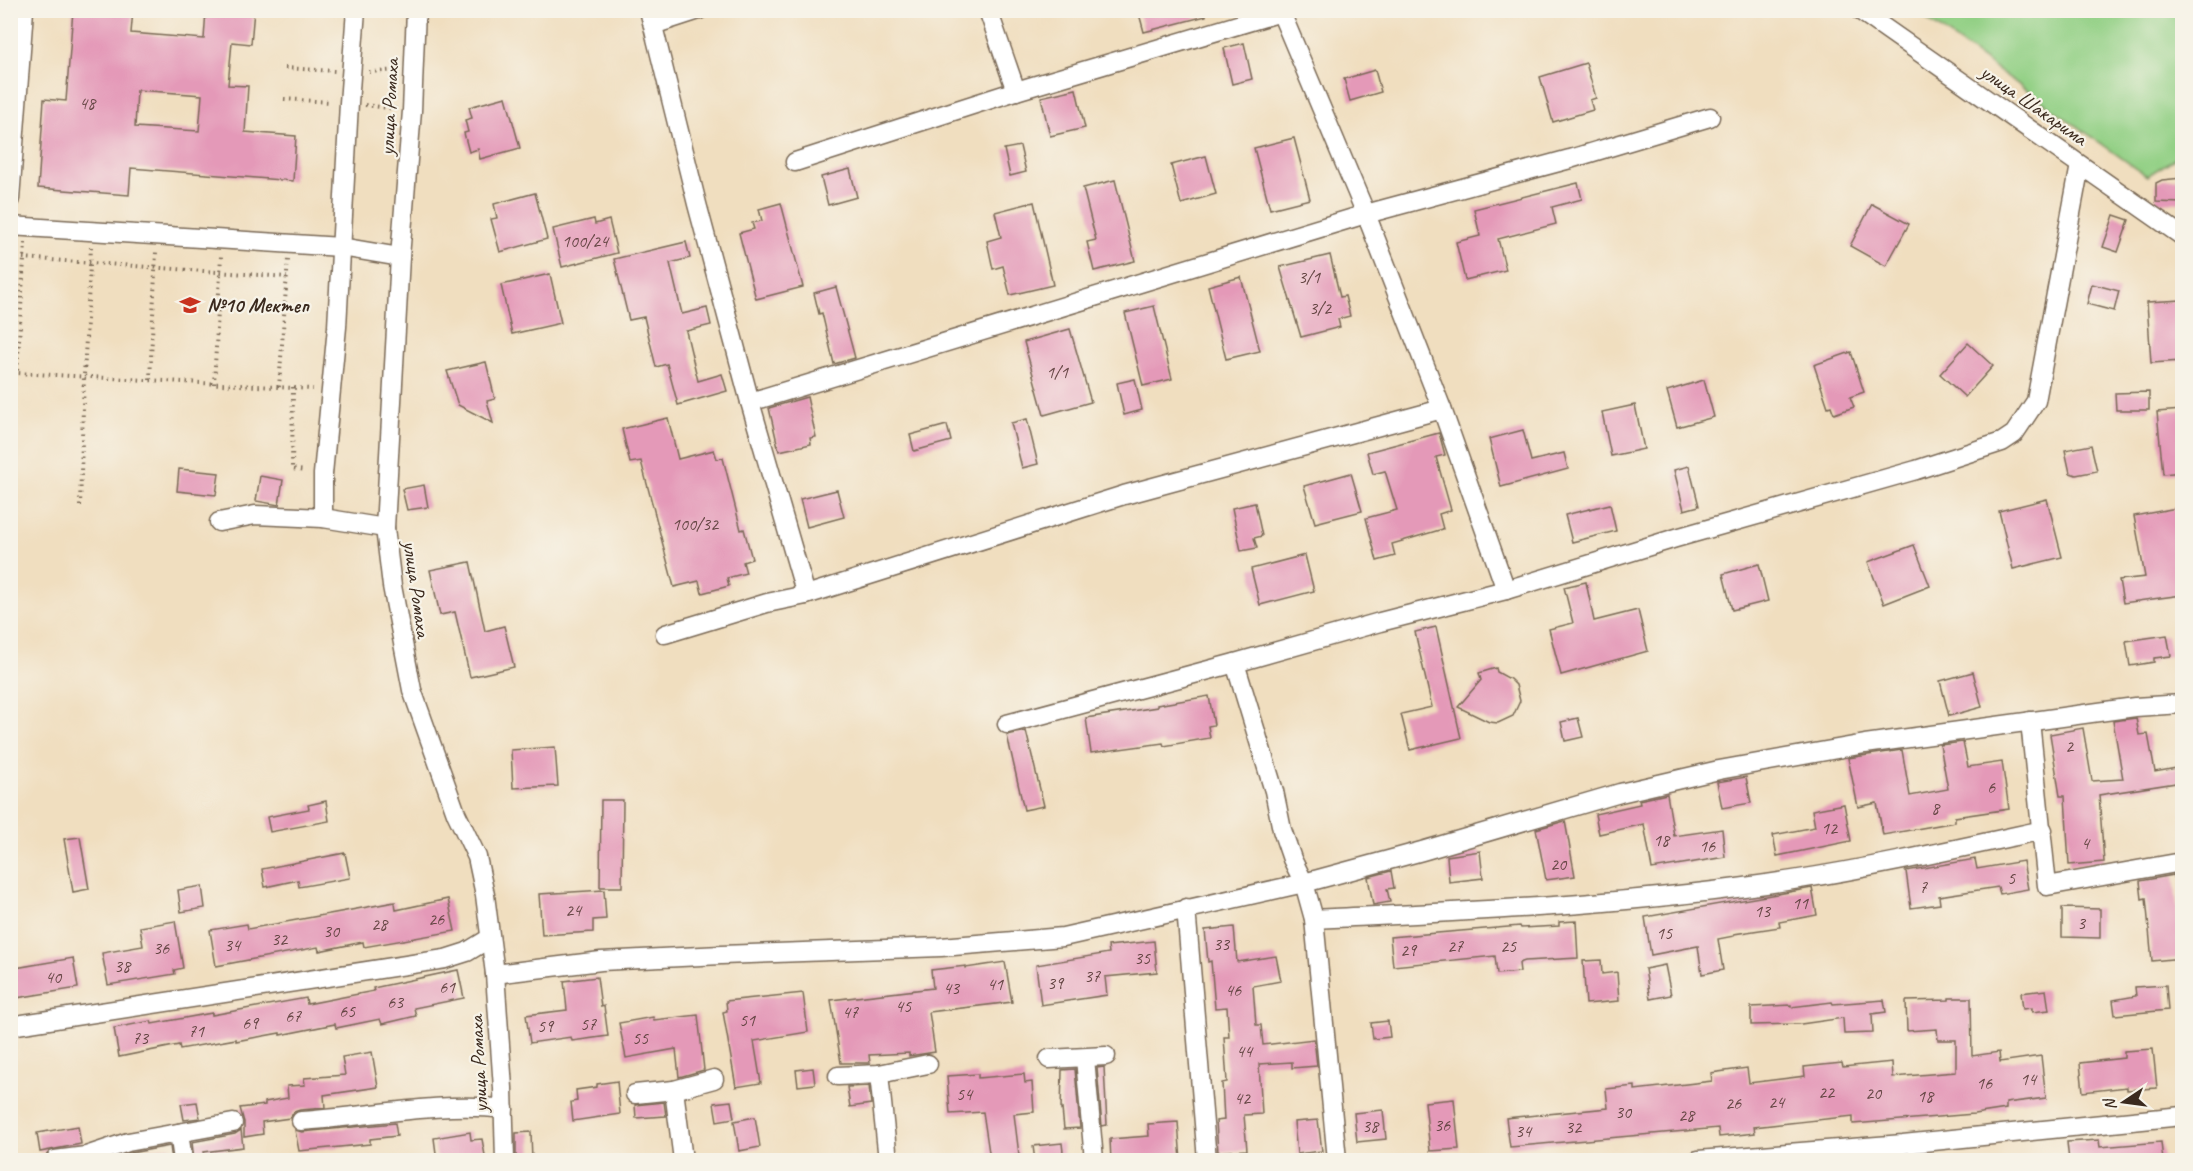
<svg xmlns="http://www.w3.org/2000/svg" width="2193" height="1171" font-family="Caveat,sans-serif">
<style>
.green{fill:#93d085;stroke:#677d52;stroke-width:1.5}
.building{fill:#e499b8;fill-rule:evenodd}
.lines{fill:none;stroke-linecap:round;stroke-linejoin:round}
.minor-casing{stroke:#7a6956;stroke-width:21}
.path{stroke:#7a6956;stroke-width:4;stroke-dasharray:1.5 4.5;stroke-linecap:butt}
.minor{stroke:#fff;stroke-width:18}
.labels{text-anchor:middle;stroke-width:4.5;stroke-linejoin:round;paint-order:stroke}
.number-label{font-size:18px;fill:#654644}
.street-label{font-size:21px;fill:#3b2a1e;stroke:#f7f3e8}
.poi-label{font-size:21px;font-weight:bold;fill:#3b2a1e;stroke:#f7f3e8;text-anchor:start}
</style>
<rect width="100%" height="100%" fill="#f7f3e8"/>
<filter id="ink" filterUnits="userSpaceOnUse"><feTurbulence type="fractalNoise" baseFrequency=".0167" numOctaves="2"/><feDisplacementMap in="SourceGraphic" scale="12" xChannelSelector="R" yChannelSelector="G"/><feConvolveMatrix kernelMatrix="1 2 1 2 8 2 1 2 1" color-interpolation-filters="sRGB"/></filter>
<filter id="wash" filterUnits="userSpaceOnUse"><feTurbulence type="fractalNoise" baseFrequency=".008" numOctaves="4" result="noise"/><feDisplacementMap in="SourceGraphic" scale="24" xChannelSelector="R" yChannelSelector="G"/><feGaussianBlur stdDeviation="1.35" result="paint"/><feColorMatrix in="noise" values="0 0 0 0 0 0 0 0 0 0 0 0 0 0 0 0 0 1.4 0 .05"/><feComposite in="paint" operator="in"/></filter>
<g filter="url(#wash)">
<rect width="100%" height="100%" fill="#f0debf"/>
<polygon class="green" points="1915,11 2182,11 2182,154 2147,176"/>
<g id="blocks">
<g class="building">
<path d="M73,10h60l-2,23 73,6 2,-29h48l-3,34 -19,-2 -4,43 20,1 -3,46 51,4 -3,45 -162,-13 -2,27 -91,-7 6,-89 22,2zM137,90l65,5 -3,36 -64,-4z"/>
<polygon points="1138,10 1206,10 1206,16 1144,32"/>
<polygon points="1244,43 1252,79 1232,84 1224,48"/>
<polygon points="1586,63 1596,98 1590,100 1593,110 1553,122 1540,77"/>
<polygon points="1375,70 1381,92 1350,101 1344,79"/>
<polygon points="1076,89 1085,128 1050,136 1041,97"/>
<polygon points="506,97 520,148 480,159 478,149 469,152 464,133 468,132 465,120 472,118 469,107"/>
<polygon points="1294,138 1310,199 1270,209 1254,148"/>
<polygon points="1020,146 1026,172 1010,176 1004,149"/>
<polygon points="1206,156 1216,194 1181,204 1171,165"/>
<polygon points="850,169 857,197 828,205 821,177"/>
<polygon points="2182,178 2182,203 2156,202 2156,183 2162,180"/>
<polygon points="1115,180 1135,261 1094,271 1087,242 1096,240 1083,188"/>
<polygon points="1578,183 1582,199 1552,207 1556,224 1498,239 1506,270 1465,280 1456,242 1480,236 1474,209"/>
<polygon points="535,193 547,239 500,252 491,219 497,218 494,204"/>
<polygon points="1034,202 1053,285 1010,295 1003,266 993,269 987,241 1001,237 995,212"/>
<polygon points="781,203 803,287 756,299 739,233 754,229 752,223 762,221 759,209"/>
<polygon points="1872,204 1909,224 1886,266 1850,246"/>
<polygon points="2114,215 2129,220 2118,252 2103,247"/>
<polygon points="594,219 595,224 609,220 617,253 562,267 553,229"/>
<polygon points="686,242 690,258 670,263 682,314 707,308 711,325 686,331 698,381 722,374 727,391 678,405 667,364 656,367 644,317 629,320 614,259"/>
<polygon points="1330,255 1340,297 1345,296 1350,316 1338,319 1340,327 1301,337 1280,267"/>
<polygon points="550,274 561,323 512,334 501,285"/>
<polygon points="1241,277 1260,351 1226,359 1208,286"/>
<polygon points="2092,284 2119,291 2114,311 2087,304"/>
<polygon points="836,287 855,358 834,364 822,313 819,314 814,293"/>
<polygon points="2182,300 2182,361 2151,363 2147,302"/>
<polygon points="1154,306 1172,379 1143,386 1125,313"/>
<polygon points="1070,329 1091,402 1044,415 1024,342"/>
<polygon points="1968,343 1993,366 1965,397 1940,374"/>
<polygon points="1851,352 1864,392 1850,397 1854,407 1834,414 1831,406 1828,407 1814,365"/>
<polygon points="486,362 495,399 487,401 493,423 458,405 447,371"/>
<polygon points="1135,379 1142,410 1124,415 1117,383"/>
<polygon points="1704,380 1714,417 1677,427 1667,391"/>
<polygon points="2149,392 2149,410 2116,410 2115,393"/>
<polygon points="807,397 816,437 810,438 811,444 779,451 769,408"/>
<polygon points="1635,405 1644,449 1611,456 1602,412"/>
<polygon points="2182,410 2182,472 2163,474 2157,412"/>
<polygon points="668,418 678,459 714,450 717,459 723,458 741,530 744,529 752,559 743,562 746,573 727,578 729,586 702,593 699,581 674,587 641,461 630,463 622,429"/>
<polygon points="1027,419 1038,464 1022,468 1011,423"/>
<polygon points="947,425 951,441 914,451 910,435"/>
<polygon points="1523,430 1531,461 1564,453 1568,469 1501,487 1489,439"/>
<polygon points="1439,433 1445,455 1436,457 1451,510 1439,514 1443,529 1392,544 1395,556 1377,561 1366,518 1397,510 1385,471 1373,474 1367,452"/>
<polygon points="2091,445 2097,471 2076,475 2070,473 2065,450"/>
<polygon points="1689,466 1699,506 1684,510 1674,470"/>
<polygon points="179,469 219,473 216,495 177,491"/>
<polygon points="1351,473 1362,511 1315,523 1304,486"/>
<polygon points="260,476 283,480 279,505 256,501"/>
<polygon points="424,485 428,507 407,510 402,489"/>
<polygon points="837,490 844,517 807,527 800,499"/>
<polygon points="2047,499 2062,557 2013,569 1999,511"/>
<polygon points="1255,503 1262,536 1254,538 1257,548 1241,551 1232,508"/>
<polygon points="1610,504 1616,531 1572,542 1565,515"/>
<polygon points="2182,507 2182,595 2123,603 2119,580 2145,577 2134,516"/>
<polygon points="1914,545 1930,586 1884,604 1868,562"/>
<polygon points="1305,555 1314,591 1260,605 1251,569"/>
<polygon points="470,562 485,631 504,626 514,667 470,677 455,612 440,615 430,570"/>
<polygon points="1759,564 1768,601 1732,610 1723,574"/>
<polygon points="1586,582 1594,621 1638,610 1648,651 1561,675 1549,629 1573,623 1564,587"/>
<polygon points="1436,627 1461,738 1410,750 1401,714 1432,707 1415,632"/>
<polygon points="2167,635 2171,656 2154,658 2154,662 2130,666 2126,641"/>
<polygon points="1496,668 1497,672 1510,679 1516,685 1520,701 1513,716 1498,723 1489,722 1458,707 1481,680 1479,673"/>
<polygon points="1973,672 1982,707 1949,716 1940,681"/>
<polygon points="1209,696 1214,725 1208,726 1210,738 1164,746 1163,743 1091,753 1086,718 1157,707 1157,705"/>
<polygon points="1578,718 1583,737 1565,741 1561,722"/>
<polygon points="2136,718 2139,735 2148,734 2155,772 2182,767 2182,782 2099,795 2104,862 2069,865 2065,796 2060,796 2050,734 2083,728 2092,781 2123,779 2113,721"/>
<polygon points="1026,731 1044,806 1024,810 1007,735"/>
<polygon points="1963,742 1968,767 2002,762 2009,809 1955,817 1955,822 1883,835 1877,803 1858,807 1848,758 1902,750 1910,796 1948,789 1940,745"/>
<polygon points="555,747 558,786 513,788 511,750"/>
<polygon points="1746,777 1751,803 1722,808 1717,782"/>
<polygon points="1667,794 1674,836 1722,829 1725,857 1652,869 1644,824 1599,834 1595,814 1640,804 1639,800"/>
<polygon points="601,800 623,800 622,887 600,887"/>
<polygon points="326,801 329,821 270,832 267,817 309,809 308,805"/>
<polygon points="1844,804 1851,841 1777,856 1773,835 1815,827 1812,810"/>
<polygon points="1565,821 1575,876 1546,880 1536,829"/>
<polygon points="80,837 89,889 73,892 64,839"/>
<polygon points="1480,851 1483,878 1449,882 1447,856"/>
<polygon points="345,853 350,878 299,887 298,880 265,887 262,869"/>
<polygon points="1975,859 1977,869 2023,861 2028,889 2000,894 1998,887 1939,896 1940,904 1911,908 1906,871"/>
<polygon points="1391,871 1394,888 1387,889 1390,902 1373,905 1368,877"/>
<polygon points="2174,875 2182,958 2152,961 2146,898 2142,899 2140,881"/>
<polygon points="202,886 205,908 181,912 178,890"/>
<polygon points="1812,888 1817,915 1779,922 1780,927 1734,934 1734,936 1718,939 1723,970 1702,974 1698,946 1651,955 1645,917"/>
<polygon points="604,890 606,919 593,920 593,932 542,935 539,894"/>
<polygon points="448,899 455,931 364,947 363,942 319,951 318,947 216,966 210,930 247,924 248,929 395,902 396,910"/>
<polygon points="2062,908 2100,909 2100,938 2062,937"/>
<polygon points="175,921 183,968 174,970 175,974 108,985 102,953 143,946 140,927"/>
<polygon points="1576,921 1578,958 1525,961 1519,963 1520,972 1497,974 1495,956 1393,966 1390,937 1520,926 1521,928 1559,926 1559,922"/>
<polygon points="1234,927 1237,962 1276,956 1281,981 1253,986 1256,1025 1261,1025 1263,1045 1314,1039 1317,1066 1292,1068 1292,1062 1259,1064 1262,1114 1244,1115 1247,1150 1218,1152 1216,1121 1224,1120 1222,1083 1227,1082 1224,1037 1229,1037 1227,1007 1215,1008 1211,961 1208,962 1205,930"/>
<polygon points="1154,941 1157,972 1105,977 1107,995 1041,1005 1036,965 1109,953 1108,946"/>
<polygon points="73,958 78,988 10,999 10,969"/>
<polygon points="1601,960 1602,974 1617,972 1619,1001 1586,1004 1583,961"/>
<polygon points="1005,962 1012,1002 929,1012 935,1052 909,1056 909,1053 869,1055 870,1063 841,1063 831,1000 933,988 931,970 966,966 966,968"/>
<polygon points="1665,965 1671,995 1650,999 1645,969"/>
<polygon points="458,970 464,998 414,1008 416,1016 382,1024 380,1019 336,1028 335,1024 280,1035 280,1033 236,1041 236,1039 180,1049 179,1045 119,1057 114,1028 151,1021 152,1024 212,1013 212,1015 306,998 307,1004 374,991 373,988"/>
<polygon points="597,977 601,1007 604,1006 608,1036 572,1041 571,1037 530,1043 526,1015 567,1010 564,981"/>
<polygon points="2166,985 2168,1010 2115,1015 2113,1000 2136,996 2135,987"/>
<polygon points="2046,990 2049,1010 2032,1012 2032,1008 2023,1009 2021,993"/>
<polygon points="803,993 808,1032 754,1041 761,1083 736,1087 723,1012 727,1011 726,1001"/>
<polygon points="1949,998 1971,998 1972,1056 1999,1052 2000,1062 2041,1056 2046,1098 2006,1103 2006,1109 1974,1114 1853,1124 1853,1116 1754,1127 1755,1133 1719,1137 1718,1128 1510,1147 1506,1118 1608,1108 1606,1089 1635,1086 1635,1090 1712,1081 1711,1073 1747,1068 1749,1083 1805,1076 1804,1067 1842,1063 1843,1067 1892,1062 1893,1077 1956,1072 1956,1040 1938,1040 1937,1029 1907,1031 1906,1001 1949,1000"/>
<polygon points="1884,1000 1886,1012 1872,1014 1873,1033 1844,1034 1843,1018 1801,1024 1751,1025 1751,1007 1791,1005 1791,1007 1832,1002 1833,1004"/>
<polygon points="698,1015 704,1070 679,1077 676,1049 626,1058 619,1023 653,1017 654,1020"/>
<polygon points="1388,1021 1390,1037 1373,1039 1371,1023"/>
<polygon points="2153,1049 2157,1088 2127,1090 2127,1087 2083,1092 2080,1063 2124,1058 2124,1051"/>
<polygon points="372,1052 378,1087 324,1095 325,1108 300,1110 294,1112 290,1118 262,1122 263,1134 244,1137 244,1122 240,1108 265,1105 265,1102 288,1098 287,1086 305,1085 304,1078 345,1075 342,1057"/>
<polygon points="1104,1067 1107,1125 1102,1126 1097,1068"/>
<polygon points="813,1068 815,1084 798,1086 796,1070"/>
<polygon points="1075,1069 1080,1128 1064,1129 1062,1109 1061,1110 1062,1070"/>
<polygon points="978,1074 978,1078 1024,1074 1025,1083 1032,1082 1034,1112 1014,1114 1019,1155 990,1159 983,1112 950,1114 947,1076"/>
<polygon points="617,1081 620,1114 573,1121 571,1102 577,1101 576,1090 597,1087 597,1084"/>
<polygon points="869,1086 871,1104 850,1107 847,1087"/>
<polygon points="1454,1099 1459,1149 1430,1151 1425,1102"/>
<polygon points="731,1101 734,1118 717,1121 714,1103"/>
<polygon points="197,1102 200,1118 184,1120 181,1104"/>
<polygon points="664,1102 666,1116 636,1118 635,1105"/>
<polygon points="1383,1110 1386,1139 1357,1142 1354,1113"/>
<polygon points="755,1117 760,1147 739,1151 734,1121"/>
<polygon points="1318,1120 1322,1151 1297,1154 1294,1122"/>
<polygon points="1178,1122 1181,1161 1111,1161 1110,1139 1149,1136 1148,1124"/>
<polygon points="395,1123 397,1136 370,1139 370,1144 299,1151 295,1130 302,1132"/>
<polygon points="78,1126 81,1144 40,1152 37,1133"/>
<polygon points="241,1130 243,1147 204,1152 205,1161 194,1161 192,1142 235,1134"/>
<polygon points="470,1132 471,1140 482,1139 486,1161 437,1161 434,1138"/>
<polygon points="531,1132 532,1161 516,1161 516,1133"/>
<polygon points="2099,1140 2100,1147 2161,1142 2163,1161 2069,1161 2067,1142"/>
<polygon points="1062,1143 1064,1161 1035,1161 1033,1146"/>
<polygon points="170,1146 172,1161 115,1161 115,1158 131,1153"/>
</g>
</g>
</g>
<g filter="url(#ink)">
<use href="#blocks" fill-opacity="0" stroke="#7a6956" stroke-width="1.5"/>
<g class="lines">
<g class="minor-casing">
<g id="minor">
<polyline points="416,10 412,111 400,257 385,528 392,586 412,690 456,813 477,857 485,895 495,974 503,1088 505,1160"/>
<polyline points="649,10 697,204 750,402 806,595"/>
<polyline points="988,10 1016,91"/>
<polyline points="1280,10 1366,214 1442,409 1506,590"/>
<polyline points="1859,10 2182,236"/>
<polyline points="653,25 699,10"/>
<polyline points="795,162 1016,91 1288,10"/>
<polyline points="10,199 24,10"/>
<polyline points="10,226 341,247 400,257"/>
<polyline points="750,402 1366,214 1570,159 1710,117"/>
<polyline points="323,518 323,474 337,327 349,103 356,10"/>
<polyline points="219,522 255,515 323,518 385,528"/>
<polyline points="665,634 767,603 806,595 1124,495 1442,409"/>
<polyline points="1235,663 1274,791 1282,830 1292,859 1304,883 1314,919 1337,1160"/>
<polyline points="2030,721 2047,886 2182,862"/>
<polyline points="1007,724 1235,663 1380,622 1506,590 1676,538 1916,470 2002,442 2014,434 2036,401 2080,165"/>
<polyline points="1186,908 1207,1160"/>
<path d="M1314,919c160,-8 321,-14 479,-39 84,-13 167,-32 250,-50"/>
<polyline points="495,974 601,961 721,955 941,947 1063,937 1304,883 1422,851 1620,793 1719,770 1865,744 2135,707 2182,704"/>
<polyline points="10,1026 445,959 467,952 490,938"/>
<polyline points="1085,1058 1094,1160"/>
<polyline points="1049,1059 1106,1056"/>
<polyline points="879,1074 888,1160"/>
<polyline points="838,1076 879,1074 928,1064"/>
<polyline points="674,1090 683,1160"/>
<polyline points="635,1094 674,1090 714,1079"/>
<path d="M301,1121c64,-4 140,-20 203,-12"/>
<polyline points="179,1133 183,1160"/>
<polyline points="55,1160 86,1156 128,1142 233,1123"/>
<polyline points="1698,1160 1903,1144 2182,1116"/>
</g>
</g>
<g class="path">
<polyline points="285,68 335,71"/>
<polyline points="369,72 398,70"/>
<polyline points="284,99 331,102"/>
<polyline points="365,105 397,109"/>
<polyline points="25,243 17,373 313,389"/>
<polyline points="23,258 287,277"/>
<polyline points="150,380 156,252"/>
<polyline points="214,384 221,256"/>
<polyline points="279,387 288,259"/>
<polyline points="293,387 292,469 305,471"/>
<polyline points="80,506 84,375 91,247"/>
</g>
<use href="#minor" class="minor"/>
</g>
</g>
<defs>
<g id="school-bare" transform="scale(1.62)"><path d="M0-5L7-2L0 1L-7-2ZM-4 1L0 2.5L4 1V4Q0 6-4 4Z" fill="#c8321e" stroke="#f7f3e8" stroke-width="2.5" paint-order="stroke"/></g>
</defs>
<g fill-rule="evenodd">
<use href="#school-bare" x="190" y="305"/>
</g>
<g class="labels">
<g class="number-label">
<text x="87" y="109">48</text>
<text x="585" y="247">100/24</text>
<text x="1309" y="283">3/1</text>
<text x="1320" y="314">3/2</text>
<text x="1057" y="378">1/1</text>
<text x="695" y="530">100/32</text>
<text x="2069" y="752">2</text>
<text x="1991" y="793">6</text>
<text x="1935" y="814">8</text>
<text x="1829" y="834">12</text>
<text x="1661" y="846">18</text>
<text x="2085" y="849">4</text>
<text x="1707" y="852">16</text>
<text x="1558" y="870">20</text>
<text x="2011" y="884">5</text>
<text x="1923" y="893">7</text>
<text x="1800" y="909">11</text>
<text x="573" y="916">24</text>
<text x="1762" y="917">13</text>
<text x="436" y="925">26</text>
<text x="2081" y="929">3</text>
<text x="379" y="930">28</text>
<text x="331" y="937">30</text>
<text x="1664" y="939">15</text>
<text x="279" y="945">32</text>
<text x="1221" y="950">33</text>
<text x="232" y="951">34</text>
<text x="1455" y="952">27</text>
<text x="1508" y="952">25</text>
<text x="161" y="954">36</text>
<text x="1408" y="956">29</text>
<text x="1142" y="964">35</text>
<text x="122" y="972">38</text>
<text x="1092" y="982">37</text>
<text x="53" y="983">40</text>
<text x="1055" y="989">39</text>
<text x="995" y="990">41</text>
<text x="447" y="993">61</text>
<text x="951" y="994">43</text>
<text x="1233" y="996">46</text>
<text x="395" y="1008">63</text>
<text x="903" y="1012">45</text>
<text x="347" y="1017">65</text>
<text x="850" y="1018">47</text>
<text x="293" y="1022">67</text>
<text x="747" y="1026">51</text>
<text x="250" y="1029">69</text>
<text x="588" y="1030">57</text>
<text x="545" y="1032">59</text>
<text x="196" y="1037">71</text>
<text x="140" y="1044">73</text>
<text x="640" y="1044">55</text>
<text x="1244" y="1057">44</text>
<text x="2028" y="1085">14</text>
<text x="1984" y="1089">16</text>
<text x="1826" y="1098">22</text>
<text x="1873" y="1099">20</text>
<text x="964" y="1100">54</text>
<text x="1925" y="1102">18</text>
<text x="1242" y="1104">42</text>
<text x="1776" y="1108">24</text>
<text x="1733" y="1109">26</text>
<text x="1623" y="1118">30</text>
<text x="1686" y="1121">28</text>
<text x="1442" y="1131">36</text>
<text x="1370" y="1132">38</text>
<text x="1573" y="1133">32</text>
<text x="1523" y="1137">34</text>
</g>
<g class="street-label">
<text transform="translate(2034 105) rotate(35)" y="7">улица Шакарима</text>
<text transform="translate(389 107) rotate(-87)" y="7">улица Ромаха</text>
<text transform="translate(417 589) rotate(82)" y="7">улица Ромаха</text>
<text transform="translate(478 1064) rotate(-93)" y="7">улица Ромаха</text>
</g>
<g class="poi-label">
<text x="207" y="312">№10 Мектеп</text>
</g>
</g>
<rect width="2193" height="1171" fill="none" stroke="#f7f3e8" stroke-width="36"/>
<g transform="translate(2124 1102) rotate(257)" stroke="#f7f3e8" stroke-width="4.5" paint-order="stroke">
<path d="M0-4.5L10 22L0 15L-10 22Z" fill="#3b2a1e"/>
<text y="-9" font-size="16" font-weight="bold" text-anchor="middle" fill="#3b2a1e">N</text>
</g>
</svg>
